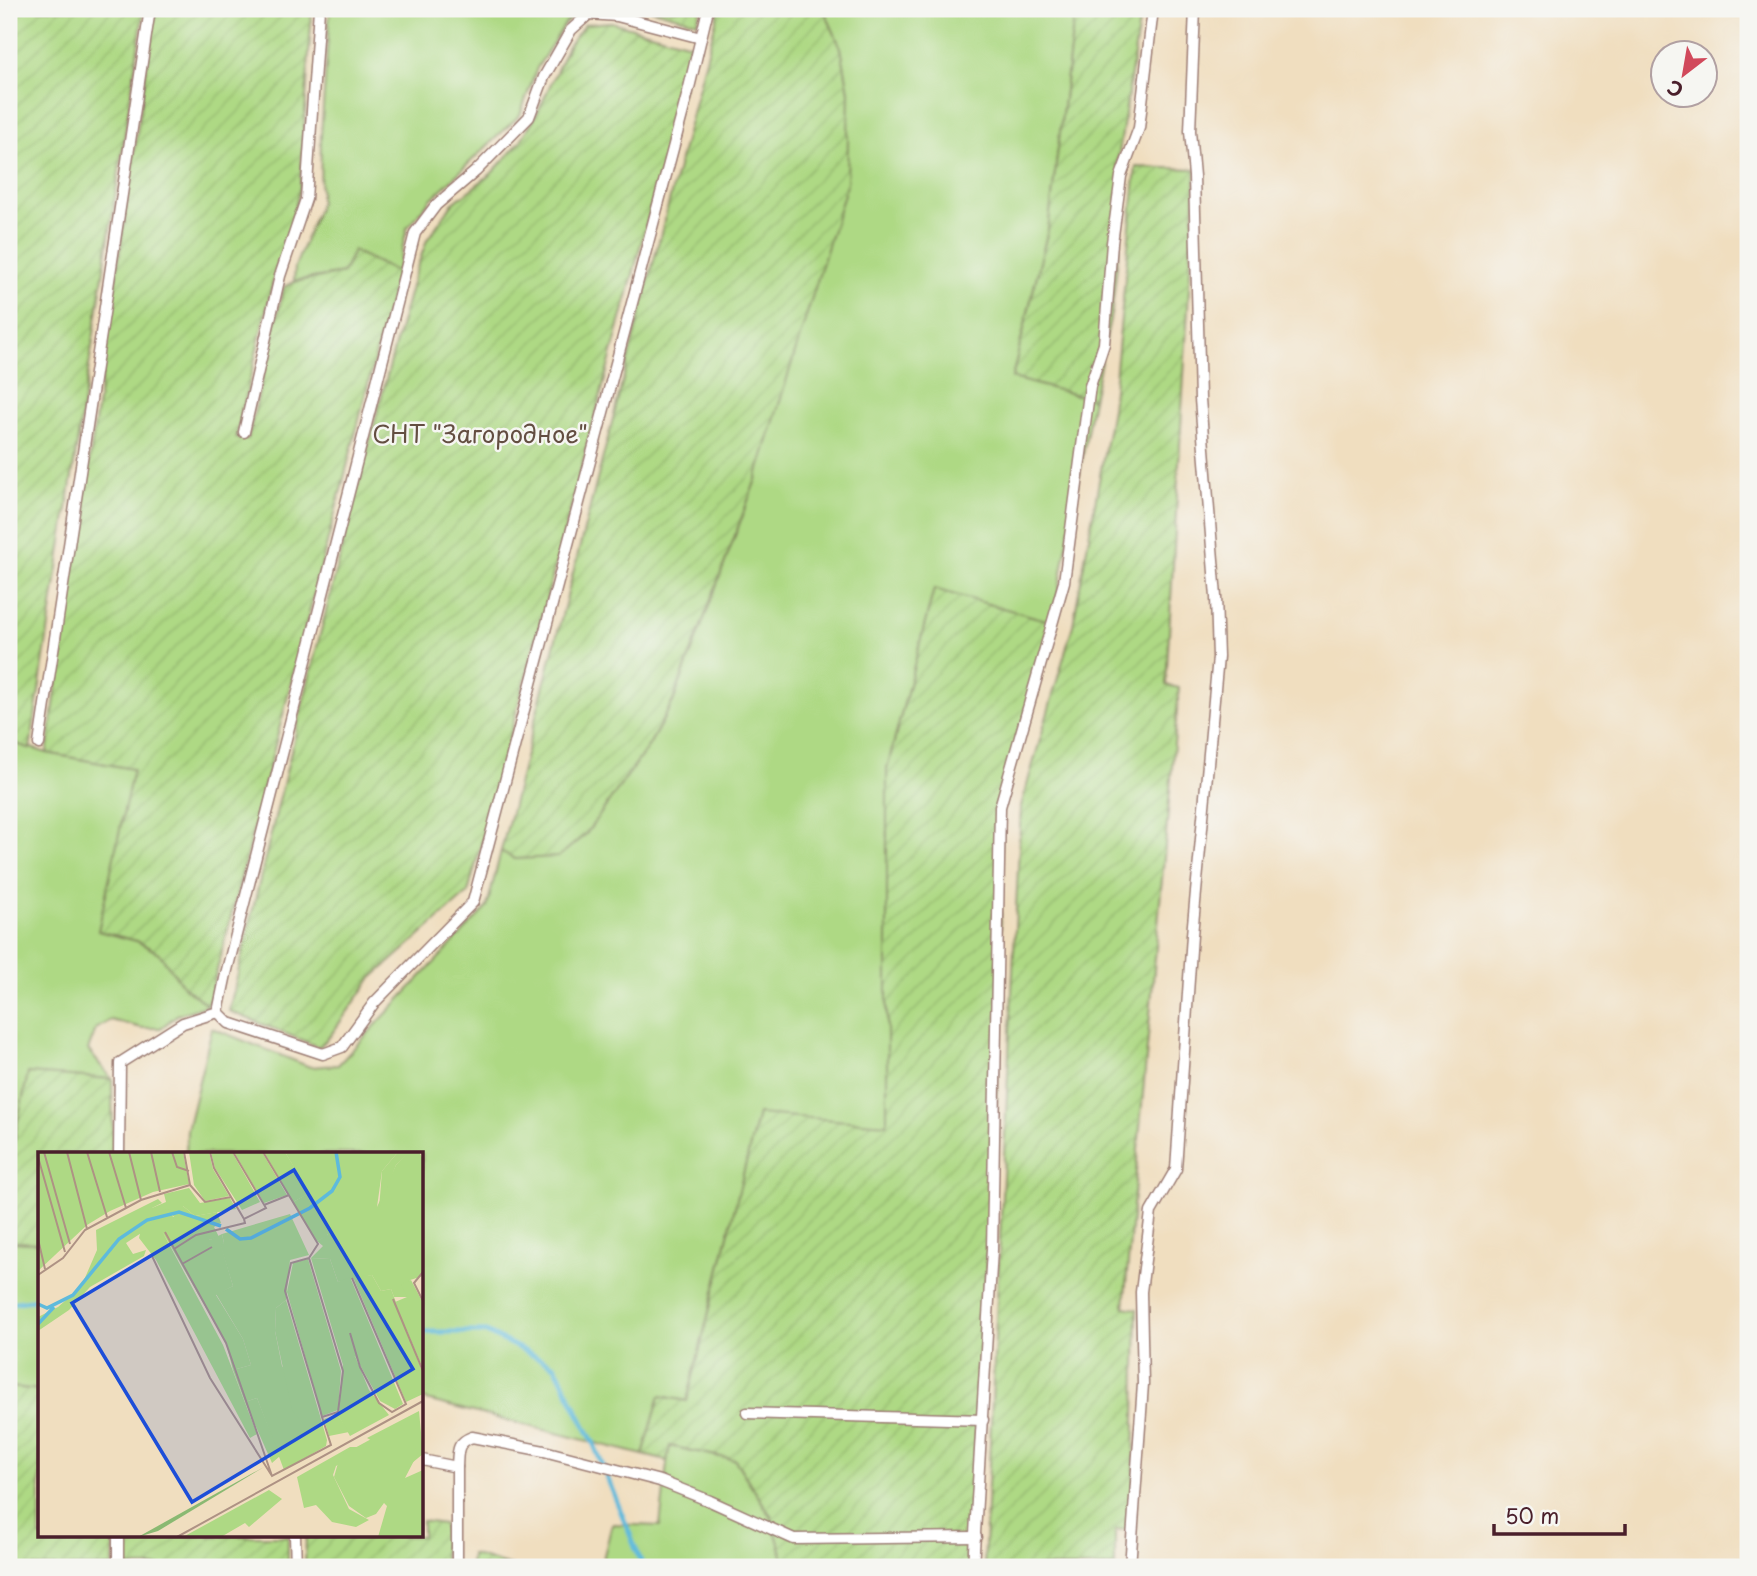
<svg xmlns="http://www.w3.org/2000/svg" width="1757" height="1576" font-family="'Playpen Sans',sans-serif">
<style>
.green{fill:#aed984;stroke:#7c7c58;stroke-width:2}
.garden{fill:url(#garden-furrows);stroke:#7c7c58;stroke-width:2}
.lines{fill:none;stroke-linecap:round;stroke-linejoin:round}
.stream{stroke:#5ebadc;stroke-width:5}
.lane-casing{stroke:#9d7e75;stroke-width:13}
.lane{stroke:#fff;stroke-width:10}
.labels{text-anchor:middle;stroke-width:5;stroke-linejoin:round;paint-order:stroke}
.park-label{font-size:24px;fill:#634e41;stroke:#f6f6f2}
.inset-river{fill:none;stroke:#5ebadc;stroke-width:3.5}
.inset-road{fill:none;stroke:#ae9284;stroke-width:2}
.view{fill:#1d4ed8;fill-opacity:0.15;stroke:#1d4ed8;stroke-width:3.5}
.inset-edge{fill:none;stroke:#4a1f2b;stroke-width:3.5}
</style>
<defs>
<pattern id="garden-furrows" width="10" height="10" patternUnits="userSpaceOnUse" patternTransform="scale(1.75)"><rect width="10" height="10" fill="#aed984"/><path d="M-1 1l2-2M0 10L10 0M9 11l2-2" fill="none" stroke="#97ba72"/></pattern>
</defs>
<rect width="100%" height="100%" fill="#f6f6f2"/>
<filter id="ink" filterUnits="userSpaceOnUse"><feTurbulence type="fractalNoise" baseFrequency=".0143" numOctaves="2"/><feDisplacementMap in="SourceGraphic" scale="14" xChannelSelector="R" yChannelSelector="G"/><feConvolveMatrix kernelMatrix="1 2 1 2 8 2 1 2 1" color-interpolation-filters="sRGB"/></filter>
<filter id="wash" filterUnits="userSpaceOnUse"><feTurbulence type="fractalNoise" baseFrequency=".00686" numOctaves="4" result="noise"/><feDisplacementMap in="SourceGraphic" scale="28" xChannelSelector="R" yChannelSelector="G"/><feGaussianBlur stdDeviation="1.57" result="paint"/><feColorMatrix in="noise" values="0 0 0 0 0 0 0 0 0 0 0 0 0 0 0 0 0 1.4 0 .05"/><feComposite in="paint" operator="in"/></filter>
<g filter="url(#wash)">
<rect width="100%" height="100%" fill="#f0debf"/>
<g class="green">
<polygon points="330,9 583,9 565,24 537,68 520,115 431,199 407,228 397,272 353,251 343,273 294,281 295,267 320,203 321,135"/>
<polygon points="812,9 1075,9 1048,230 1012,378 1093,399 1053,622 934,590 887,769 887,1125 758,1115 687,1401 660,1396 643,1455 422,1399 422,1154 186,1154 187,1130 212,1028 310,1067 338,1065 487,907 501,851 515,859 586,834 649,745 673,702 756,479 849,92 841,48 825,12"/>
<polygon points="9,741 47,753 133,769 99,931 137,941 159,953 184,987 208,1005 177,1015 161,1028 142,1028 111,1020 96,1029 88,1050 112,1079 28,1074 9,1165"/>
<polygon points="9,1212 14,1242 40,1243 40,1390 9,1387"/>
<polygon points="669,1446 735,1460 771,1516 786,1567 601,1567 612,1524 660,1526"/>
<polygon points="1748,1557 1748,1567 1701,1567"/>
</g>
<g class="garden">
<polygon points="9,9 144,9 30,749 9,741"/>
<polygon points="155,9 312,9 300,186 292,223 273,281 236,438 248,439 284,287 294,282 343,273 353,251 397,272 208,1005 184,987 159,953 137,941 98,931 133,769 47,753"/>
<polygon points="649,9 701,9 697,22"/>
<polygon points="719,9 812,9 825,12 841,48 849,92 847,184 756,479 673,701 649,745 586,834 558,857 515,859 501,851"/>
<polygon points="1075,9 1141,9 1117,166 1128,167 1112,309 1093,399 1012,378 1048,230"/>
<path d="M611,22l83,23 -226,848 -97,86 -41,57 -11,11 -90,-36c57,-245 118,-489 184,-732l14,-39 25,-36 40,-31 28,-31 18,-30 30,-66 17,-22z"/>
<polygon points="1136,167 1196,169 1166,685 1179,688 1124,1307 1137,1309 1133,1529 1115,1530 1115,1567 984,1567 1021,806 1073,625 1112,409"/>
<polygon points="934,589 1053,622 1001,803 1000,1040 968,1567 786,1567 771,1516 735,1460 670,1446 667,1461 643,1455 660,1396 687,1401 758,1114 887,1124 887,769"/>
<polygon points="28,1073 112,1079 113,1154 40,1154 40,1243 14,1242 9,1212 9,1165"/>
<polygon points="9,1387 40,1390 40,1536 114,1536 113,1567 9,1567"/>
<polygon points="422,1521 444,1524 444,1567 305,1567 306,1536 422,1536"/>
<rect x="124" y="1536" width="164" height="31"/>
<polygon points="471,1554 513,1567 470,1567"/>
</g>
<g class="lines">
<g class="stream">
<polyline points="9,1303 40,1299"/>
<polyline points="422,1332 486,1332 555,1366 593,1442 643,1567"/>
</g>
</g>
</g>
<g filter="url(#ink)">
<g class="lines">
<g class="lane-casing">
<g id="lane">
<polyline points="701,38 617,16 589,14 571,30 544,77 529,117 476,171 436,205 415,233 226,974 218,1012 229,1023 323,1054 342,1047 374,1003 473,902 688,92 708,9"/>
<polyline points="244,432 280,276 306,199 319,9"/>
<polyline points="39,744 150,9"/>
<polyline points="119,1154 120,1063 183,1023 218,1012"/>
<polyline points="747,1413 983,1420"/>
<polyline points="422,1460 457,1467 457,1567"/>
<path d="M457,1467c1,-16 -1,-24 15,-30l72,14 116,30 50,20 84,38 182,-2"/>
<polyline points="118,1536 118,1567"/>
<polyline points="295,1536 296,1567"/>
<polyline points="973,1567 992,1250 1000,807 1064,582 1090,386 1104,344 1112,243 1121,176 1139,128 1153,9"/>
<polyline points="1130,1567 1143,1384 1141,1292 1151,1212 1176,1169 1192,935 1218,657 1216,597 1200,399 1194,176 1190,131 1195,9"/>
</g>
</g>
<use href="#lane" class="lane"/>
</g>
</g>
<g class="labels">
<g class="park-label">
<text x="480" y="443">СНТ "Загородное"</text>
</g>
</g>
<g transform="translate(38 1152)">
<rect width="385" height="385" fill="#f0debf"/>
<path d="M247,0h113l-16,19 -5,36 19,-42 12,-12 11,-1 4,7v117l-13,4 -3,17h-13l-3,-8 -10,2 -9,-16 -34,7 -8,-23 -19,-1 12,-12 -6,-5 11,-6 -24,-15 -11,-18 16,-9zM120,47l4,4 -10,5 31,-2 12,10 22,-4 4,11 -7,4 5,10 -9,3 -40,-26 -44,29 7,11 13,-4 -2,6 -54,31 -21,23 -31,21v-14l20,-10 23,-20 16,-37 -1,-20zM252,62l19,41 -19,5 -4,40 -10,8 -1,23 7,35 41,60 4,14 -1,6 -42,24 -27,-72 -12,4 -12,-32 18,-5 -8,-26 -27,-45 17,-8 -13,-42 4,-1 -2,-9zM317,204l14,34 20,25 -39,21 -12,-21 5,-50zM381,259l4,43 -11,9 -45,-25zM312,295h7v6l-21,13 -3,9 16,34 20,11 -13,7 -24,-5 -16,-17 -12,3 -7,-31zM231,338l13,9 -33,28 -4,-4 -24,14h-38z" fill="#aed984"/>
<path d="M226,315l-106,64 -20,6 113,-63z" fill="#8ab972"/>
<path d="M360,0h12l-14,13 -17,44 3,-38zM359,273l5,1 16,27 -13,25 18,-8v67h-45l9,-31 -3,-3 -8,11 -10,4 -17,-12 -15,-29 6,-21z" fill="#aed984"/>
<path d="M0,0h145l6,32 -36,8 -43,19 -23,14 -49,46zM151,0h20l4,17 16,27 -24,5 -11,-16zM173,0h21l28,50 -18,8 -27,-42zM196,0h28l25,43 -23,8zM226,0h21l25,41 -17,9zM151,36l11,15 30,-5 6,11 -41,7 -12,-10 -6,5 -13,-2 -9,7 -3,-8 14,-6 -2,-8zM133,61l2,4 8,-3 29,26 12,-6 2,9 -3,2 12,41 -17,9 27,44 8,26 -18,5 -7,-27 -64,-112 61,114 34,89 -7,4 -94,-178 -17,-22 2,-9zM279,61l11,23 -11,5 -13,-20zM273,106l19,1 8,23 12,-5 53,127 -8,5 -15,-8 -25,-45 -5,8 -7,1zM270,107l33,112 -3,39 -16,6 -35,-124 6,-29zM334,123l9,16 10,-2 32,85v20l-17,8 -53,-125zM373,128l12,23v66l-28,-67 12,-5 -6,-13zM248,148l37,126 -15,4 -16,-20 -17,-79 1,-23zM219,246l23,58 -8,7 -27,-61zM300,263l11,17 -20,4 -5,-17z" fill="#aed984"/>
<path class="inset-river" d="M188,77l14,10 11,-1 59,-30 22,-17 8,-14 -4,-25M0,152l9,4 26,-13 46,-56 28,-19 32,-8 42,14M0,172l16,-17"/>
<path class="inset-road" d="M6,0l26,92M29,0l20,77M49,0l20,65M71,0l17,56M91,0l12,48M113,0l9,40M134,0l5,15 12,4M146,0l6,33M172,0l4,16 30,51 22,-11 -33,-56M225,0l55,92 -9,14M0,5l27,95M226,53l25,-10M127,80l61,111 46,133M0,87l7,30M136,97l22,-14 49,-12 -1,-4M114,104l58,122 62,98 59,-31 -9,-28 -2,-8 -35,-118 6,-28 18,-5 34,113 -5,41 -16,5M144,112l30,-17M385,120l-9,11 9,18M0,123l25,-17 22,-28 56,-30 49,-15 15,17 26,-5M355,147l30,72M312,181l10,34 19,36 13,9 14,-8 -54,-126M139,385l246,-136"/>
<path class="view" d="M256,18l119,199 -221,133 -120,-199z"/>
<rect width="385" height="385" class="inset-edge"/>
</g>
<rect width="1757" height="1576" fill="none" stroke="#f6f6f2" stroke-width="35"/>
<g transform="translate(1684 74) rotate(211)"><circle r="33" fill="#f6f6f2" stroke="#b1a0a2" stroke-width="2"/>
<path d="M0-5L12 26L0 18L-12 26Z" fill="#d1495b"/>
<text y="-10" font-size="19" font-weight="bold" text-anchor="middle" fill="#4a1f2b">С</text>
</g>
<path d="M1494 1524v10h131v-10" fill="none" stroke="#4a1f2b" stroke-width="3.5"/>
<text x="1505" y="1524" font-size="21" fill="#4a1f2b" stroke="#f6f6f2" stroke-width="5" paint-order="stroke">50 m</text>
</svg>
